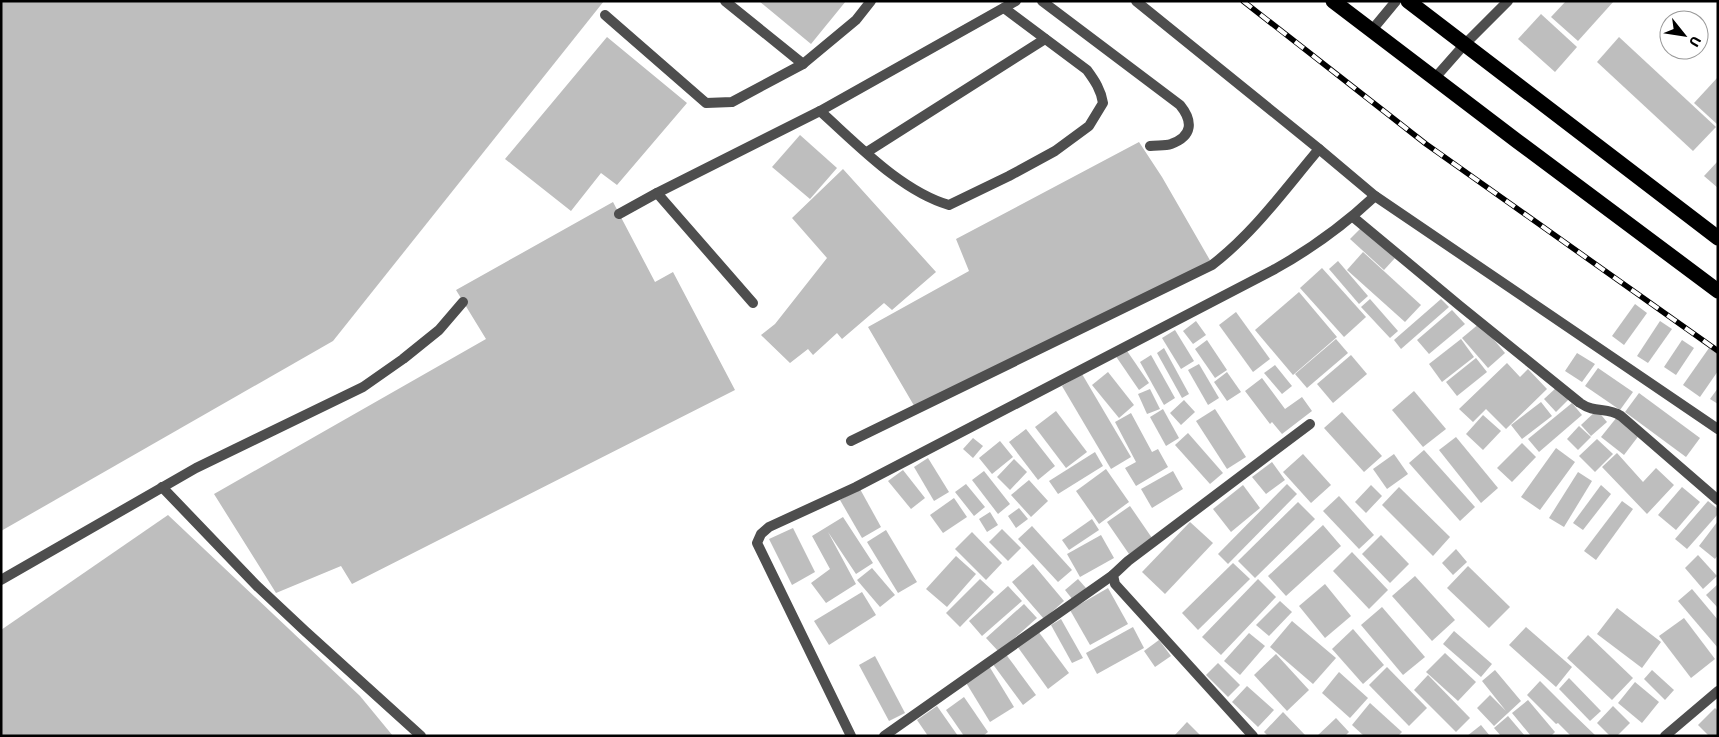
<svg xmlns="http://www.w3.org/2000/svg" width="1719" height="737" font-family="Signika,sans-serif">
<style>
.building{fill:#bebebe}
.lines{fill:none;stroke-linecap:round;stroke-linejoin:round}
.lane{stroke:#4e4e4e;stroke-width:10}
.street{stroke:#4e4e4e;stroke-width:10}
.highway{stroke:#000;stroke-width:15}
.rail-casing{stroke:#000;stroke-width:5.5}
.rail{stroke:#fff;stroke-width:4;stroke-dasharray:11;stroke-linecap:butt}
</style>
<rect width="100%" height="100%" fill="#fff"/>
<g class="building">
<polygon points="1,1 604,1 333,341 1,531"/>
<polygon points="759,1 846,1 811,44"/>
<polygon points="1566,1 1614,1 1578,41 1551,17"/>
<polygon points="1541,14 1577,47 1555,72 1518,39"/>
<polygon points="607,37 687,103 617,185 601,173 571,211 505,159"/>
<polygon points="1619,37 1716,127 1693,151 1597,62"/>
<polygon points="1718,77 1718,125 1694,103"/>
<polygon points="800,135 837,168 810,199 772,167"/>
<polygon points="1139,142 1162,177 1211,262 916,409 868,327 969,271 956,239"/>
<polygon points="1718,161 1718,188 1704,176"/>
<polygon points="843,169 936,272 892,310 884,303 842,339 837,333 813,355 808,349 790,363 761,335 775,324 827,258 792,218"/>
<polygon points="613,202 655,282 673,272 735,390 352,584 341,566 276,593 214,494 486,339 456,290"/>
<polygon points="1362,227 1395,258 1384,270 1350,239"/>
<polygon points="1363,252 1421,305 1405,322 1347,270"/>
<polygon points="1338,261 1368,296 1359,304 1329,269"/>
<polygon points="1322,268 1366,317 1344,337 1300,288"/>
<polygon points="1299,292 1337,337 1293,375 1255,330"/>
<polygon points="1370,299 1398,331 1390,338 1361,307"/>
<polygon points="1441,299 1449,307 1401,349 1394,340"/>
<polygon points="1635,304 1647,313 1624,345 1612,336"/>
<polygon points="1452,310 1465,324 1429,354 1417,340"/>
<polygon points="1236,312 1270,359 1253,372 1219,325"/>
<polygon points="1196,321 1206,335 1193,344 1183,331"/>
<polygon points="1660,321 1672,329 1648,363 1637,356"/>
<polygon points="1480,323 1505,353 1488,368 1462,338"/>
<polygon points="1175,330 1194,361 1181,369 1162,338"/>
<polygon points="1336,339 1348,353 1307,388 1295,374"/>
<polygon points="1461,339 1474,357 1442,382 1429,364"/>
<polygon points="1207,340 1227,370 1215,378 1195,349"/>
<polygon points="1682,340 1694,348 1676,375 1664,367"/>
<polygon points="1125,348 1149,383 1139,390 1115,355"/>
<polygon points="1164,348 1189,394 1182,398 1157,353"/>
<polygon points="1709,348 1718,354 1718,371 1700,397 1683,385"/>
<polygon points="1577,353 1595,364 1582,382 1565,371"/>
<polygon points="1151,355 1175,398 1164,405 1140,362"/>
<polygon points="1351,355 1367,374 1333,403 1317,384"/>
<polygon points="1476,358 1487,372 1457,396 1446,382"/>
<polygon points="1507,363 1520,377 1528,369 1547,389 1506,429 1486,409 1473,422 1459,409"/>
<polygon points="1199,364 1219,398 1208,405 1188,370"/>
<polygon points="1275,365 1292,386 1282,394 1264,373"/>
<polygon points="1598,368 1633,392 1620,410 1585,386"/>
<polygon points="1108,372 1134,405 1119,418 1092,385"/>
<polygon points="1227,372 1241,392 1227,401 1214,382"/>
<polygon points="1082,374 1131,457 1111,469 1062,386"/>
<polygon points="1262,378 1285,409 1302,397 1312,411 1282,434 1272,422 1270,424 1245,391"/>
<polygon points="1557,387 1569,399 1556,412 1544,399"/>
<polygon points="1718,388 1718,404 1710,399"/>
<polygon points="1150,389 1160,409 1147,414 1138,394"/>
<polygon points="1414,391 1446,429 1423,447 1392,410"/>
<polygon points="1639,393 1700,438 1686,457 1625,412"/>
<polygon points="1184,400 1195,412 1181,425 1170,413"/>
<polygon points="1541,402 1552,416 1522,439 1511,425"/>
<polygon points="1572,403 1582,415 1539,452 1528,439"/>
<polygon points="1163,409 1179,438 1166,446 1150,417"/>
<polygon points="1215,409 1246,457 1227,469 1196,421"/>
<polygon points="1597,410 1607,422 1591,436 1581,425"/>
<polygon points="1056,411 1087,452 1066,468 1035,427"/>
<polygon points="1342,412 1382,456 1364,472 1324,428"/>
<polygon points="1131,413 1152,452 1158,449 1168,467 1136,486 1125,468 1136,462 1115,422"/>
<polygon points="1483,415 1501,431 1483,450 1466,434"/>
<polygon points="1617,417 1640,434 1624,455 1601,437"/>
<polygon points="1579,426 1591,437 1578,450 1567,439"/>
<polygon points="1026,429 1055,466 1038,480 1009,442"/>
<polygon points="1188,433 1223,473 1210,484 1175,445"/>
<polygon points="1456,437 1498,488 1481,503 1439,450"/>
<polygon points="973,438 983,446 973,458 963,449"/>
<polygon points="1597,439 1613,454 1595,472 1579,456"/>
<polygon points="1000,441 1013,457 992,474 979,458"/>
<polygon points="1522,443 1536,457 1512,482 1497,468"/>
<polygon points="1556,448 1575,462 1540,510 1521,497"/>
<polygon points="1424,450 1475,507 1460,521 1409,463"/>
<polygon points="1095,452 1103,466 1058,494 1049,481"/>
<polygon points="1617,453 1643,482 1656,468 1674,485 1647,514 1602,467"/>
<polygon points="1303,454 1331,485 1311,503 1283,472"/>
<polygon points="1394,454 1408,474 1387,489 1373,469"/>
<polygon points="928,458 949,492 934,501 914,467"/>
<polygon points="1014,459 1027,472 1010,490 997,477"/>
<polygon points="1272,462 1285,480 1266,494 1252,477"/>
<polygon points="1106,469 1129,502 1099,524 1076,491"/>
<polygon points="903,470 925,498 911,509 888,481"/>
<polygon points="984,471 1010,504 998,514 972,480"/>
<polygon points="1173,471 1183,489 1152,508 1141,489"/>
<polygon points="1578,472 1592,481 1564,527 1549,518"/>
<polygon points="1029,480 1048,501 1031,517 1011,495"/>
<polygon points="966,484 985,507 974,516 955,492"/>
<polygon points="1287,484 1297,494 1228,564 1218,554"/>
<polygon points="1243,485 1260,508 1231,532 1213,509"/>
<polygon points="1371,485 1382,496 1366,513 1355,502"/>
<polygon points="1601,485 1611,494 1583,530 1573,523"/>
<polygon points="1399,487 1450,537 1433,556 1382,505"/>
<polygon points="1682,487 1700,502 1676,530 1658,515"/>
<polygon points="860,489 881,527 862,538 840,500"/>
<polygon points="1339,496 1374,535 1359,549 1323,511"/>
<polygon points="954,498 967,517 943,533 930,515"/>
<polygon points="1622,501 1633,509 1596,560 1584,551"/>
<polygon points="1708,501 1718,509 1718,514 1687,549 1675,539"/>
<polygon points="1298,502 1315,519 1255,578 1238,561"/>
<polygon points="1130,506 1152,538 1129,554 1107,522"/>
<polygon points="1019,508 1028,519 1016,528 1008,516"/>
<polygon points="990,512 998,525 987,532 979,519"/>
<polygon points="168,515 360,696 393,736 1,736 1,630"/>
<polygon points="843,517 873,563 856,574 828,532 856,584 826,603 811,583 830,569 812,536"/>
<polygon points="1092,519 1099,530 1069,550 1062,540"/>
<polygon points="1718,521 1718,555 1715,559 1699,546"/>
<polygon points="1190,522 1213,543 1165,594 1142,572"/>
<polygon points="1323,525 1341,546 1286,596 1268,576"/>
<polygon points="1032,526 1072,570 1058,582 1018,539"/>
<polygon points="793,528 815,572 792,585 769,539"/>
<polygon points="1002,529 1021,548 1008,561 989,542"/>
<polygon points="886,530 917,582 898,593 867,542"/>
<polygon points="972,532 1002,563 986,580 955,549"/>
<polygon points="1101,535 1114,558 1080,577 1067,554"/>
<polygon points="1381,535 1409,564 1390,583 1362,554"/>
<polygon points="1456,549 1467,562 1453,575 1442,563"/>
<polygon points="1352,552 1388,590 1369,609 1333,571"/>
<polygon points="1698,555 1717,576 1703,589 1685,568"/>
<polygon points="956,556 976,574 947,607 926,589"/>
<polygon points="1233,563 1250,579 1198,630 1182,613"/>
<polygon points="1033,564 1064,601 1044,619 1012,582"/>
<polygon points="1468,566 1510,607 1489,628 1447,588"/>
<polygon points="872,568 895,595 880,607 857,580"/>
<polygon points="1415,576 1455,620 1432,641 1392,596"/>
<polygon points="980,579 994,592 960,627 946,613"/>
<polygon points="1078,579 1086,588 1073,600 1065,590"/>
<polygon points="1258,579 1276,597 1221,655 1202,637"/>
<polygon points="1325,584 1351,616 1325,638 1299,606"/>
<polygon points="1718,584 1718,608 1706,595"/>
<polygon points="1008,586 1022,601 982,636 969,621"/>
<polygon points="1108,588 1128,624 1090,645 1070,610"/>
<polygon points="1692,589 1718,620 1718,648 1678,601"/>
<polygon points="862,592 876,615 829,645 814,621"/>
<polygon points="1280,601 1292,612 1269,636 1256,625"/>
<polygon points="1024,604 1037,618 999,652 986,638"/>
<polygon points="1382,607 1425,657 1403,675 1361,625"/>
<polygon points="1617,608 1661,642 1642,668 1597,634"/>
<polygon points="1684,618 1715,659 1691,678 1659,636"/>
<polygon points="1061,619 1083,658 1072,663 1051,625"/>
<polygon points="1292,621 1336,658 1313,684 1270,647"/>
<polygon points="1133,627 1144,648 1097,674 1086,653"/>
<polygon points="1526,627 1572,667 1556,687 1509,645"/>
<polygon points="1353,629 1384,665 1363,684 1332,649"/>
<polygon points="1038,631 1069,673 1048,689 1017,646"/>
<polygon points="1454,631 1492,664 1481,677 1443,644"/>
<polygon points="1249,633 1265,646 1240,675 1224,661"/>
<polygon points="1588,635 1633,678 1612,700 1567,658"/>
<polygon points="1159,640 1171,656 1155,667 1144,651"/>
<polygon points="1005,653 1036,695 1023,705 992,663"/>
<polygon points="1445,653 1476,682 1458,701 1426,672"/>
<polygon points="1276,654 1309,690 1287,711 1254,675"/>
<polygon points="875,656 905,713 889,721 859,665"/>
<polygon points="1218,663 1240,685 1228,697 1206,675"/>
<polygon points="989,666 1014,707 990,722 965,681"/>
<polygon points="1387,667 1427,708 1409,726 1369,685"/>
<polygon points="1495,670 1521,701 1494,726 1477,708 1490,695 1506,711 1482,681"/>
<polygon points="1652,670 1674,690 1665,700 1644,679"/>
<polygon points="1339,672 1368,698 1350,718 1322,693"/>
<polygon points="1428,675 1470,718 1456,732 1414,690"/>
<polygon points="1569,678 1601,711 1590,721 1559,689"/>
<polygon points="1540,681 1570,711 1596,736 1571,736 1558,723 1556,724 1527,695"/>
<polygon points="1635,682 1659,702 1642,723 1618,703"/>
<polygon points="1247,686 1274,710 1258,727 1232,702"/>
<polygon points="964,697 988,732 983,736 964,736 946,710"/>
<polygon points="1528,700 1555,732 1551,736 1531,736 1512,713"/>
<polygon points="1370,703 1402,732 1398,736 1364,736 1352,725"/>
<polygon points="937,706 958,736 928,736 917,720"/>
<polygon points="1613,706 1630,723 1617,736 1610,736 1597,723"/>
<polygon points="1715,708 1718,711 1718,736 1709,736 1698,725"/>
<polygon points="1283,712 1306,736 1268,736 1264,732"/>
<polygon points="1508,716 1525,736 1501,736 1494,728"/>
<polygon points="1336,718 1349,732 1345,736 1317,736"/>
<polygon points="1187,722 1201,736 1174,736"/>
<polygon points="1481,725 1490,736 1467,736"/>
</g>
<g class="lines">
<g class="lane">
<polyline points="725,1 803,64"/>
<path d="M1042,1l138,104c13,16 13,31 -9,39 -6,2 -14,1 -21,2"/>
<polyline points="605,15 706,103 732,102 803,64 856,20 871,1"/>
<polyline points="1372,30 1396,1"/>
<path d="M820,111c37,33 81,80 129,94l60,-29 46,-25 34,-25 14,-23c-2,-13 -8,-22 -16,-33l-83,-62"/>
<polyline points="867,152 1045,39"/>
<polyline points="657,193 753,303"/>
<polyline points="619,214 657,193 820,111 1016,1"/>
<path d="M851,441l361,-176c42,-32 73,-76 107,-116"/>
<polyline points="162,487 257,586 305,631 421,736"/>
<polyline points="1,580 196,468 363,387 403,359 439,330 463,302"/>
</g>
<g class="street">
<polyline points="1136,1 1319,149 1375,196 1718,429"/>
<polyline points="1434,79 1464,45 1508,1"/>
<path d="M1353,217l107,89 120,97c16,11 26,3 41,13l97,84"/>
<path d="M851,736l-94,-193 4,-9 8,-7 87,-40 419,-218c36,-20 70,-45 100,-73"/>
<polyline points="884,736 1113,575"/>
<polyline points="1253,736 1115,584 1113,575 1128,561 1310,424"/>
<polyline points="1665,736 1718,691"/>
</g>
<g class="highway">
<polyline points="1333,1 1517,141 1718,291"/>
<polyline points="1408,1 1718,238"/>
</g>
<g class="rail-casing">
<polyline id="rail" points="1243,1 1426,144 1718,351"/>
</g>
<use href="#rail" class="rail"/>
</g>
<rect width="1719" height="737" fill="none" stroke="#000000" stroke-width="5"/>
<g transform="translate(1684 35) rotate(120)"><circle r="24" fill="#ffffff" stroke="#999999"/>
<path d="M0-4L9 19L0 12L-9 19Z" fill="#000000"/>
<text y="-8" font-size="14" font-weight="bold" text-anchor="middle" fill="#000000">U</text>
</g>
</svg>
